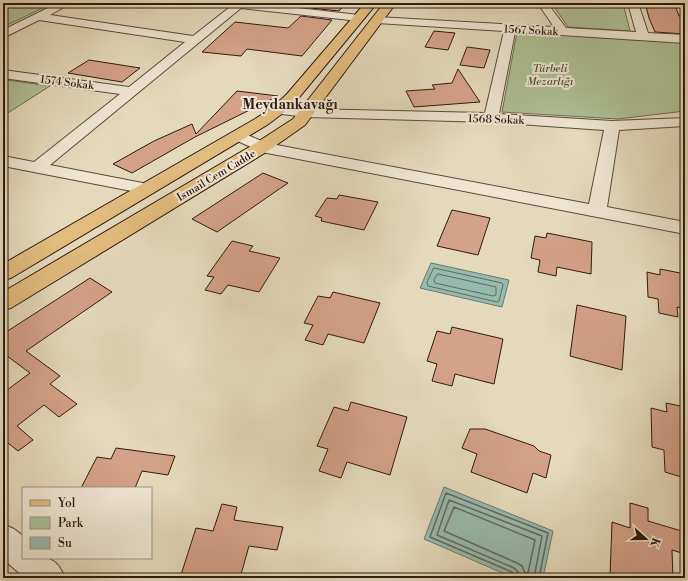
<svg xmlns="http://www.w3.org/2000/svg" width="688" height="581" font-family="'Libre Bodoni',serif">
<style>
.green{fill:#aec096;stroke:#6e6d54}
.water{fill:#96baad;stroke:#6d7a6f}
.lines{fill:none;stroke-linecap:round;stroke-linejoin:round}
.shore-far1{stroke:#626a5f;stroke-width:1}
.shore{stroke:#626a5f;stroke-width:1.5}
.building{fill:#d4a189;stroke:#2f1a11}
.minor-casing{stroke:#5c4a3c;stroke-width:2}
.major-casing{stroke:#2f1a11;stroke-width:2}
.minor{fill:#eee6d3;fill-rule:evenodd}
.major{fill:#e2bc7e;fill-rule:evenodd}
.labels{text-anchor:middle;stroke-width:4;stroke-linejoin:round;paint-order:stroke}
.far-street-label{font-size:11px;fill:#2f1a11;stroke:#eee6d3}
.far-park-label{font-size:11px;font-style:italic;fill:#554c39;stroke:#eee6d3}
.far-district-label{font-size:14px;font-weight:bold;fill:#2f1a11;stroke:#eee6d3}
</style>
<rect width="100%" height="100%" fill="#e5d9bc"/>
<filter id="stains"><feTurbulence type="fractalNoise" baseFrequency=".005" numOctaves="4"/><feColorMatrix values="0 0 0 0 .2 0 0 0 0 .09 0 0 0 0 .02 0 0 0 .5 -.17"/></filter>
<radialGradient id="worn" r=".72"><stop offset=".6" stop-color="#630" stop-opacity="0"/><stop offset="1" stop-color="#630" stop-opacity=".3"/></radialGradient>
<g class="green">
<polygon points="3,3 53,3 3,27"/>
<polygon points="558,3 623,3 630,31 568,27 555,8"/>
<polygon points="517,32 685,43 685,111 618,119 502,112"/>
<polygon points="7,80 50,86 3,116 3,82"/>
</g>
<g class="water">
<polygon points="431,263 509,280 502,307 420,288"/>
<polygon points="444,487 553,531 543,578 514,578 424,539"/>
</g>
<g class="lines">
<g class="shore-far1">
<polygon points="434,268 502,283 503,285 499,301 497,302 428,286 427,283"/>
<polygon points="438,274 496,287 496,295 493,296 435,283 434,280"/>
</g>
<g class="shore">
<polygon points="454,507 535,540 528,573 525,573 522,566 517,563 444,531"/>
<polyline points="515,578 512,572 430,537 446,493 548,533 539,578"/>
<polyline points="520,578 518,572 514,568 437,535 449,500 542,536 534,578"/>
</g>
</g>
<g class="building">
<polygon points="316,3 346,3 339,11 311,8"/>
<polygon points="645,3 675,5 679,16 681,16 685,25 685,34 655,32 649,18"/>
<polygon points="301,16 332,20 302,56 247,49 241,56 202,52 235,22 288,28"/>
<polygon points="434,31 455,33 448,50 425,47"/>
<polygon points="467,47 490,50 484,68 460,65"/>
<polygon points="89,60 140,68 122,82 68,73"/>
<polygon points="458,69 480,102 414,107 406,91 435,89 432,85 452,83"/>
<polygon points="237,91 278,96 195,137 132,173 113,164 154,141 192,124 196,134"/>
<polygon points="263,173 288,183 217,232 192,219"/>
<polygon points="339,195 378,202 364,230 321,221 322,218 315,216 327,198 337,199"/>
<polygon points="452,210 490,218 478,255 437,246"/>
<polygon points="547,233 592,242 591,274 557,267 556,276 538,272 540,260 531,258 535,236 546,238"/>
<polygon points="232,241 253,246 249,251 280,258 259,292 228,285 221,294 205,290 214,277 207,276"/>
<polygon points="660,269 685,274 685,309 677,307 678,317 659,313 658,299 648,297 647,272 660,275"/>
<polygon points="90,278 112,292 26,351 60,376 50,384 77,404 59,417 44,405 17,426 33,440 18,451 3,439 3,393 30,373 3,353 3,334"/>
<polygon points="333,292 380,303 364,343 328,334 323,345 305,340 313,325 304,323 318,296 330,298"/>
<polygon points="577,305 626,316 622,370 570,356"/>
<polygon points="452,327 503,339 494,384 455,374 452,386 432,381 437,364 427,361 437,331 450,334"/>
<polygon points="351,402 407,417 390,475 347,462 341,478 319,471 328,449 317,446 334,407 348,411"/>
<polygon points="666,403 685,407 685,478 665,472 664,450 652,447 651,408 667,412"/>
<polygon points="470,429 485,429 534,446 539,451 551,455 546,478 533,473 527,493 471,472 477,454 462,448"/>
<polygon points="116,448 175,456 168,475 142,471 135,488 81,488 97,457 111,459"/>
<polygon points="630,503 648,508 648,521 685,532 685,554 672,550 673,578 617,578 610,576 612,522 630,528"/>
<polygon points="222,504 237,507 234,520 283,527 277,550 249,546 240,578 180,578 196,528 213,531"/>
</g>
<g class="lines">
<g class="minor-casing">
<g id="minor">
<polygon points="58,3 71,3 50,15 193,36 230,7 222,5 221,3 254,3 359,15 365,18 359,21 241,8 50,165 153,185 156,189 153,193 147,194 3,166 3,156 34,162 120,94 3,78 3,70 129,87 185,42 39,20 3,38 3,30"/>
<polygon points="543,3 553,3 551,8 566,28 636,32 628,3 638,3 648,33 685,35 685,43 515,32 499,114 612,121 685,118 685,126 619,130 607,207 685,222 685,234 262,152 233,139 230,136 233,133 238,131 243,133 266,143 589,204 604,130 491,122 307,117 273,113 271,110 273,107 278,106 307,109 485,113 504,31 377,23 371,20 377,17 554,27 541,8"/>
<path d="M3,524l11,5 9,7v22c23,0 32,-4 42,20h-40l-22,-19z"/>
</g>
</g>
<g class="major-casing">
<g id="major">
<polygon points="365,3 377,3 297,100 283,113 267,125 11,278 3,280 3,264 255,119 273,107 287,94"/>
<polygon points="384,3 396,3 305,125 268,151 11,308 3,310 3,292 256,143 293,119"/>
</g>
</g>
<use href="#minor" class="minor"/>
<use href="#major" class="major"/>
</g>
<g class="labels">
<g class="far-street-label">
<text transform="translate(531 30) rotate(3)" y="4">1567 Sokak</text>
<text transform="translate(67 82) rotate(7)" y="4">1574 Sokak</text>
<text transform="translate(496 119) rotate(2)" y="4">1568 Sokak</text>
<text transform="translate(216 175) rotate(-31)" y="4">Ismail Cem Cadde</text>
</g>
<g class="far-park-label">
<text x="550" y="72">Türbeli<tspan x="550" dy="13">Mezarlığı</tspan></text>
</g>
<g class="far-district-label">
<text x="290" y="109">Meydankavağı</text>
</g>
</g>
<rect width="688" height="581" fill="none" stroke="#e5d9bc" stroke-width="16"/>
<rect x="4" y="4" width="680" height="573" fill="none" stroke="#2f1a11" stroke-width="2"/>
<rect x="8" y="8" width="672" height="565" fill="none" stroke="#2f1a11"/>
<rect x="22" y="487" width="130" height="72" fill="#eee6d3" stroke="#a29485"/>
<rect x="30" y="500" width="20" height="6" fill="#e2bc7e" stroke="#a29485"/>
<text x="58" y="507" font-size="12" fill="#2f1a11">Yol</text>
<rect x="30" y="517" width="20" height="12" fill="#aec096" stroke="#a29485"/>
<text x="58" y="527" font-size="12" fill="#2f1a11">Park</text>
<rect x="30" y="537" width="20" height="12" fill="#96baad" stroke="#a29485"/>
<text x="58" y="547" font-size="12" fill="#2f1a11">Su</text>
<g transform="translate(646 539) rotate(111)" stroke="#eee6d3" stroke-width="3" paint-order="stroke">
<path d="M0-3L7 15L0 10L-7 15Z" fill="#2f1a11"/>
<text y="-6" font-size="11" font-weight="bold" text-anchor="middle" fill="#2f1a11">K</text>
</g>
<rect width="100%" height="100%" filter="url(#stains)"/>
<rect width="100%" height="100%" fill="url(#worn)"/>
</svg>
